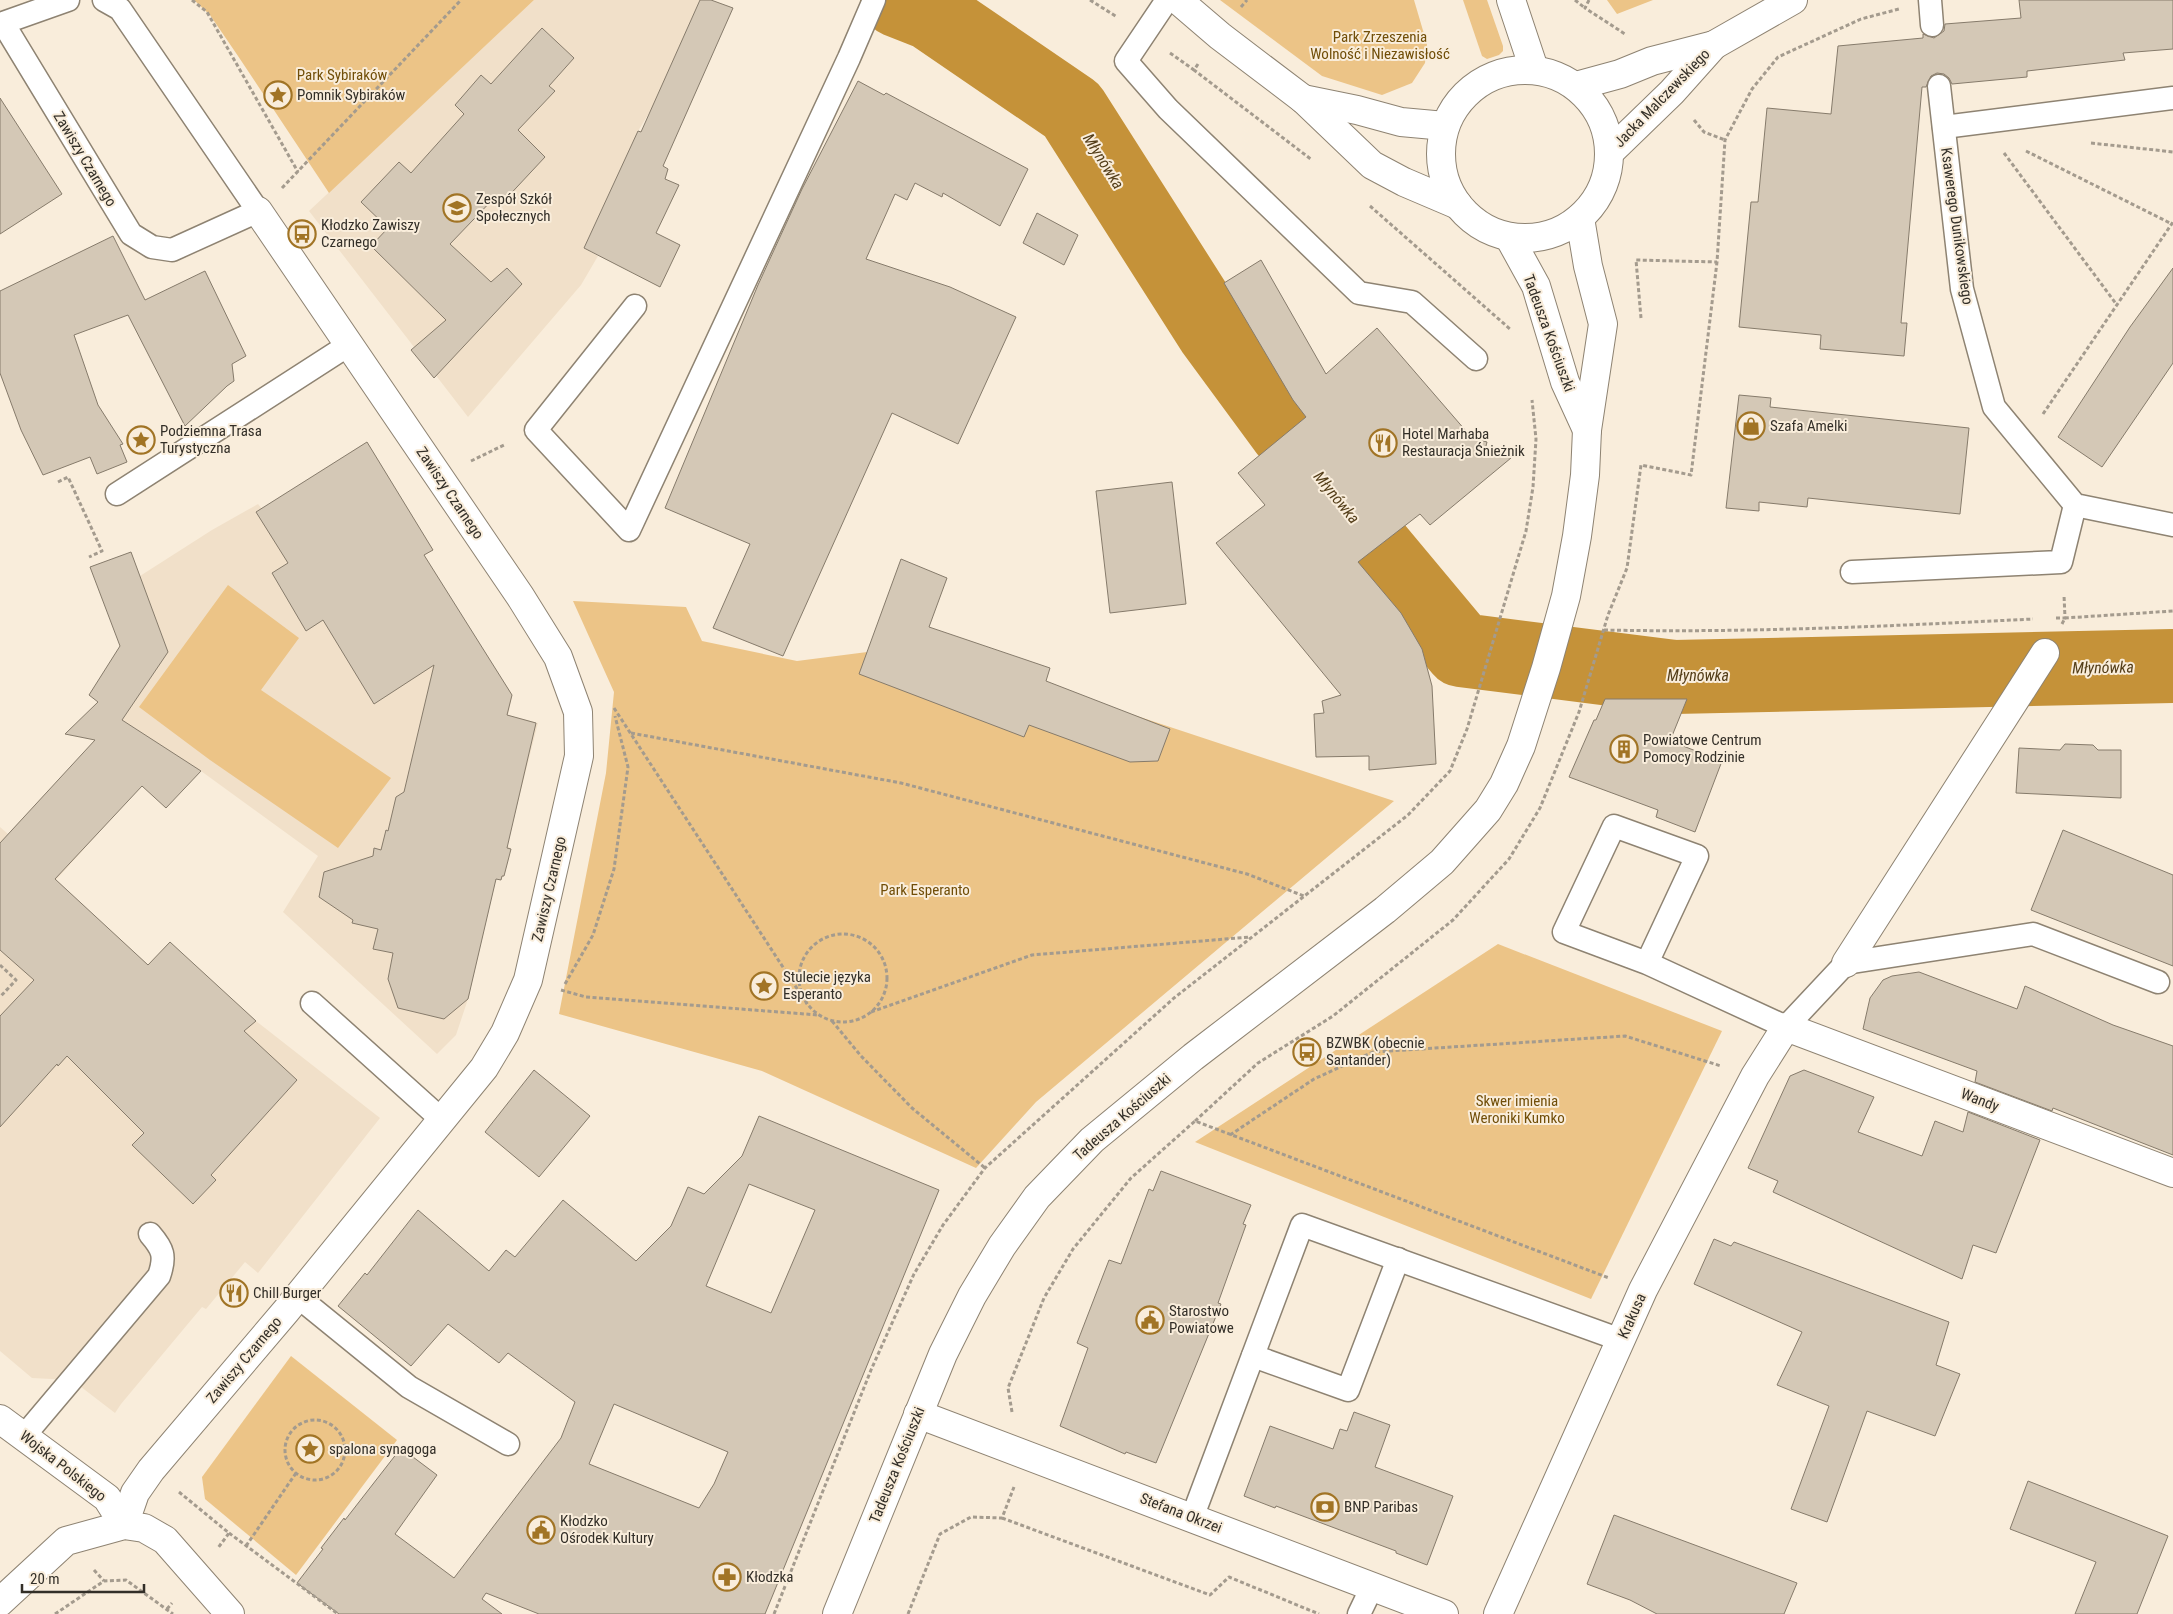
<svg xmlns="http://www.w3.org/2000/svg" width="2173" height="1614" font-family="'Roboto Condensed',sans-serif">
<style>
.built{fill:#f1e0c9}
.green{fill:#ecc487}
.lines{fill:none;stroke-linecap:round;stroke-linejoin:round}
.river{stroke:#c59239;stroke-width:74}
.building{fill:#d4c8b6;stroke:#867b6b;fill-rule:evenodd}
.service-casing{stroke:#8e8372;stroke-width:25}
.pedestrian-casing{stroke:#8e8372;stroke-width:30}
.minor-casing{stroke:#8e8372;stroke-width:30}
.tertiary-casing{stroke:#8e8372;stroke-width:30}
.path{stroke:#a49b8e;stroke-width:3;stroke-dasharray:4 2.5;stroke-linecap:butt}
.service{stroke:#fff;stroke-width:22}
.pedestrian{stroke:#fff;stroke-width:28}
.minor{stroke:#fff;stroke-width:28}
.tertiary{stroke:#fff;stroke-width:28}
.labels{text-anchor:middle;stroke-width:4;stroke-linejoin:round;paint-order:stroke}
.park-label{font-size:15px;fill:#714e08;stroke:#f9eddb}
.poi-label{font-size:15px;fill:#332f28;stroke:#f9eddb;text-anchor:start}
.street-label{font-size:15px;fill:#332f28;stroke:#f9eddb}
.water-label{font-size:16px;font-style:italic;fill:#543e19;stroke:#f9eddb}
</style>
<rect width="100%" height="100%" fill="#f9eddb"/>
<g class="built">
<polygon points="534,0 700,0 651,110 638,131 584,248 598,256 581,285 468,417 309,211"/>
<polygon points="367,442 433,550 424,556 512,695 508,715 538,723 507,845 511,849 504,876 496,879 468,999 456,1035 437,1054 283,912 318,856 201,771 122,720 168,652 140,576 212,530 258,504 262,509"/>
<polygon points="64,774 112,818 56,880 148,965 170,942 256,1021 380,1118 258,1273 245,1262 206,1309 202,1307 121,1404 115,1413 72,1380 32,1378 0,1351 0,827 8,834"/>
</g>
<g class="green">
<polygon points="194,0 534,0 329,193 238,56 210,15"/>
<polygon points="1220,0 1414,0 1427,44 1425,63 1412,83 1382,95 1322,76"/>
<polygon points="1463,0 1487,0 1503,46 1503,51 1499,55 1487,59 1482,56"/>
<polygon points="1607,0 1653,0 1617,14"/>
<polygon points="228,585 299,638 261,690 391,778 338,848 210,760 139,707"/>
<polygon points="573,601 686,607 702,641 797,661 922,645 1394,801 1036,1102 976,1168 762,1071 559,1014 606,773 614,692"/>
<polygon points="1498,944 1722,1031 1591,1299 1195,1142"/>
<polygon points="291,1356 397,1440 296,1575 205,1499 202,1477"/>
</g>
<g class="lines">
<g class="river">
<polyline points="897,0 930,13 1072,110 1212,330 1287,432"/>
<polyline points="1313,467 1340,505 1461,650 1674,677 2173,666"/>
</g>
</g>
<g class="building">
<polygon points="700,0 711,0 733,8 663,166 668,169 665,179 679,185 656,233 680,245 660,287 584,248 638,131 641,132"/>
<polygon points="2019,0 2173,0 2173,49 2123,53 2125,60 2027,71 2027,77 1952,84 1949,78 1944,74 1937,73 1931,76 1926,87 1922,87 1901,323 1907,323 1904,356 1820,349 1821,335 1739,327 1751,202 1758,202 1767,108 1831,114 1838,46 1923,38 1923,34 1934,38 1944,31 1945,24 2021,18"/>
<polygon points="542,28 574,58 549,86 555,91 518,130 545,157 503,202 496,196 450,244 491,282 507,268 522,284 434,378 411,350 446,320 371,246 388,228 361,202 399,162 411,173 464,114 455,105 481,75 491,84"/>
<polygon points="858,81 884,95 886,93 1028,169 1000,226 943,193 942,197 915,183 907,200 895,194 866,259 950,287 1016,317 958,444 892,413 783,656 713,628 750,544 665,508 758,285 802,189"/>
<polygon points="0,98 62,194 0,234"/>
<polygon points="1037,213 1078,235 1064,265 1023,243"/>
<polygon points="113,236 145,300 205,271 246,356 232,364 234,381 227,386 185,426 128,315 74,335 98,405 123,444 120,445 127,462 97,474 90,457 43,475 21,430 0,373 0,291"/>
<polygon points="1261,260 1326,374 1377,328 1472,438 1487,442 1484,454 1511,458 1430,525 1420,514 1358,562 1401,613 1422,649 1432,686 1436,764 1369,770 1369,756 1316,757 1314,714 1324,713 1322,701 1341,695 1216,543 1265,505 1238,473 1306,417 1293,400 1224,283"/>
<polygon points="2173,268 2173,363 2102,467 2058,437 2130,327"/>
<polygon points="1739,395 1771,398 1770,407 1969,428 1960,514 1808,498 1807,507 1759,502 1759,511 1726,508"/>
<polygon points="367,442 433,550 424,555 512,695 507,715 536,723 507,848 511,849 504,876 502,876 501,880 496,879 468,999 444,1019 398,1008 388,979 393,953 373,949 378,929 352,923 353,920 319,897 324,872 373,856 374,848 381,850 386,830 388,831 396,797 404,792 434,665 374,704 323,620 306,631 272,573 288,563 256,512"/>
<polygon points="1172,482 1186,604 1110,613 1096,491"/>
<polygon points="131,552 168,652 122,720 201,771 166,808 142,786 55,879 148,965 170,942 256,1021 244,1031 297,1080 211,1175 216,1180 193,1204 132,1145 144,1133 67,1056 58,1066 57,1064 0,1127 0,1016 34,980 0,950 0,843 95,740 65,734 98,702 89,695 120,646 90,567"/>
<polygon points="901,559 947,578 929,627 1050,668 1046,681 1170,729 1158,761 1130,762 1029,725 1024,737 859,674"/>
<polygon points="1605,699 1687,699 1670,741 1722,761 1695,832 1656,817 1658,810 1569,777 1594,720 1596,720"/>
<polygon points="2065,744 2093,745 2098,750 2121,750 2121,798 2016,793 2019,748 2060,750"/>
<polygon points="2063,830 2173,875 2173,966 2031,910"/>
<polygon points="1919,972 2017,1009 2025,986 2113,1025 2173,1046 2173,1155 2053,1108 2052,1111 1975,1082 1977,1071 1863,1029 1870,998 1883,980 1892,976"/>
<polygon points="534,1070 590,1116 539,1177 485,1132"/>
<polygon points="1804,1070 1874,1097 1858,1132 1922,1156 1935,1121 1963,1132 1968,1112 2040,1140 1996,1253 1973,1245 1962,1279 1773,1192 1778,1181 1748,1168 1790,1076"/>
<path d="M759,1116l180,74 -174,424h-226l-53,-21 -4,6 20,15h-163l-42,-31 26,-34 -2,-1 23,-30 1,2 56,-72 36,27 -42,59 59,44 107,-140 14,-36 -67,-49 -9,10 -51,-39 -37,42 -73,-60 27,-33 2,2 51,-65 71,61 17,-21 9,7 48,-57 73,61 35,-35 17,-39 16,7 38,-38zM749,1184l66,26 -44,103 -65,-27zM614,1404l114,48 -14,32 -15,24 -110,-44z"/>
<polygon points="1161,1171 1251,1205 1243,1224 1246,1225 1218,1303 1221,1304 1156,1463 1126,1452 1125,1454 1060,1426 1088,1348 1077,1343 1109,1260 1121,1264 1149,1189 1153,1191"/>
<polygon points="1714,1239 1731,1246 1734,1242 1949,1322 1936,1365 1960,1374 1935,1436 1867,1411 1827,1522 1791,1509 1829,1406 1777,1385 1802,1332 1694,1284"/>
<polygon points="1354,1412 1390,1425 1375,1467 1453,1496 1427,1565 1396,1553 1396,1551 1276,1506 1275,1508 1244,1496 1270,1426 1333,1449 1340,1429 1347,1431"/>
<polygon points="2028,1481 2168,1536 2137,1614 2075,1614 2096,1562 2010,1529"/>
<polygon points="1614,1515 1797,1583 1784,1614 1657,1614 1630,1600 1587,1584"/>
</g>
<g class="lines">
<g class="service-casing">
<g id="service">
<polyline points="68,0 3,23 131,234 152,247 172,250 258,211 120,9 104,0"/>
<polyline points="1167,0 1126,61 1168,109 1359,293 1412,302 1476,359"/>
<polyline points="1930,0 1932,25"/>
<polyline points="1939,86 1962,289 1994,407 2075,505 2173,525"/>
<polyline points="1944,127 2173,98"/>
<polyline points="635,306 536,430 629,530 849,58 874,0"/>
<polyline points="117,494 350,344"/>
<polyline points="1852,572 2061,562 2075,505"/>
<polyline points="1647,963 1697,856 1614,826 1564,932 1647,963 1786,1027 1846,963 2033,934 2158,982"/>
<polyline points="312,1003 441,1119"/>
<polyline points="297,1296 409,1387 508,1444"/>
<polyline points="1253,1356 1348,1390 1398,1259"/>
<path d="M24,1436l135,-160c7,-20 4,-27 -9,-42"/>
<polyline points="1192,1518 1302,1225 1621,1340"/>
<polyline points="1359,1614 1372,1587"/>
</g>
</g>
<g class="pedestrian-casing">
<g id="pedestrian">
<polyline points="1846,963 2045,653"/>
<polyline points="0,1419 107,1498 124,1525"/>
</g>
</g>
<g class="minor-casing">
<g id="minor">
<polyline points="1178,0 1220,36 1303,99 1372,165 1404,182 1458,205"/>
<polyline points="1576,86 1620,74 1652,61 1714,45 1793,0"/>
<polyline points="1303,99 1357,110 1401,122 1445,126"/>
<polyline points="1610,152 1672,92 1714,45"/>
<polyline points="918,1414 1444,1614"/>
<polyline points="124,1525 135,1493 151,1470 286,1311 484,1068 505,1033 528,980 579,756 578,712 558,657 520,596 258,211"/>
<polyline points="0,1602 66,1541 124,1525 144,1528 165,1540 230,1614"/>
<polyline points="1498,1614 1643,1290 1755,1076 1786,1027 2173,1173"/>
</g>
</g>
<g class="tertiary-casing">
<g id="tertiary">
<polyline points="1511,0 1534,69"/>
<circle cx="1525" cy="154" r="84"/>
<polyline points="1509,237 1536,286 1565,382 1587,430"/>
<polyline points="837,1614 943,1354 972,1296 1002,1246 1037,1197 1092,1140 1193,1057 1385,910 1442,862 1488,810 1504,784 1521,746 1546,668 1566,596 1577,536 1585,475 1587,430 1603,324 1588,266 1580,218"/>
</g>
</g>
<g class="path">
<polyline points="192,0 207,12 298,172"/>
<polyline points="1090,0 1117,17"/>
<polyline points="1575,0 1585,8"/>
<polyline points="1589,0 1585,8 1625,34"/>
<polyline points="1241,7 1247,0"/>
<polyline points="1170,53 1194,70"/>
<polyline points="1198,64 1194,70 1312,160"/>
<polyline points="1694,120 1704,132 1725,140"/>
<polyline points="2091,143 2173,152"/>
<polyline points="2026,151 2172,224"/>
<polyline points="2004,153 2117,305"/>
<polyline points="282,188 461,0"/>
<polyline points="1370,206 1510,329"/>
<polyline points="1641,318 1636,260 1717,262"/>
<polyline points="2043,414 2173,222"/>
<polyline points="471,461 506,444"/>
<polyline points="58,482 68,477 102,551 89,557"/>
<polyline points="2056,618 2065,618 2064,595"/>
<polyline points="2062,624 2065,618 2173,611"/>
<path d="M1604,630c143,3 286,-4 429,-11"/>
<polyline points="614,708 807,1004"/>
<polyline points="631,733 901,783 1247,874 1304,896"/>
<circle cx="843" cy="978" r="44"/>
<polyline points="0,965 16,980 0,997"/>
<polyline points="565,984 593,935 614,869 628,767 615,716"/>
<polyline points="561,990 586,997 818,1015"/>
<polyline points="871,1012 1032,955 1250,937"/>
<polyline points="832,1021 861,1056 912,1108 985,1168"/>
<polyline points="1195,1121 1258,1063 1333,1016 1453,920 1509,859 1540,808 1579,712 1608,615 1627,568 1641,465 1691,475 1717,262 1725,140 1752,89 1778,57 1861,19 1899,9"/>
<polyline points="1230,1135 1314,1079 1373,1052 1625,1036 1721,1066"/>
<polyline points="1012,1412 1008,1388 1044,1298 1073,1249 1131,1178 1195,1121 1609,1278"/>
<circle cx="315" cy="1450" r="30"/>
<polyline points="179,1492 229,1533 218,1548"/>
<polyline points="1002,1518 1210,1595 1229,1577 1319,1614"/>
<polyline points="229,1533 338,1614"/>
<polyline points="246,1546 296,1473"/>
<polyline points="94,1570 104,1581"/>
<polyline points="167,1609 172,1603"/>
<polyline points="55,1614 104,1581 126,1580 173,1614"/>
<polyline points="774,1614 871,1370 914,1274 943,1225 985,1168 1174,998 1408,815 1450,771 1467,729 1526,531 1533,487 1536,439 1532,400"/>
<polyline points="908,1614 940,1534 971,1517 1002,1518 1014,1487"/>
</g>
<use href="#service" class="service"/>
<use href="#pedestrian" class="pedestrian"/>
<use href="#minor" class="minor"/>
<use href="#tertiary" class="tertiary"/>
</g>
<defs>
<g id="sight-ring" transform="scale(1.4375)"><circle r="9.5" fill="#f9eddb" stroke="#a17425" stroke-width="1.5"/><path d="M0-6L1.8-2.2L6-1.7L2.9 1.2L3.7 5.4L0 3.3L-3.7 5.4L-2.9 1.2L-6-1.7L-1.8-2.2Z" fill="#a17425"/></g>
<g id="school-ring" transform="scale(1.4375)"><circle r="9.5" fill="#f9eddb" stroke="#a17425" stroke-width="1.5"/><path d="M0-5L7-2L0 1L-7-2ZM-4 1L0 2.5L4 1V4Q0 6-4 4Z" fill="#a17425"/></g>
<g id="bus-ring" transform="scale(1.4375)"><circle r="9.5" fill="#f9eddb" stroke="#a17425" stroke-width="1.5"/><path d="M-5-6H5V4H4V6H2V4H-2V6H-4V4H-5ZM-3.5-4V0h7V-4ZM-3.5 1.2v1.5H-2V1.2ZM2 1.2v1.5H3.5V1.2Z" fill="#a17425"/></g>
<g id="shop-ring" transform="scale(1.4375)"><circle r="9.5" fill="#f9eddb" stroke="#a17425" stroke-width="1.5"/><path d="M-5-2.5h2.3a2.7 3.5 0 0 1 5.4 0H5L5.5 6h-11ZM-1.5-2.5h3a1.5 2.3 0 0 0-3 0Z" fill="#a17425"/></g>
<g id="restaurant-ring" transform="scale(1.4375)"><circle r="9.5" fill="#f9eddb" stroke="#a17425" stroke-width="1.5"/><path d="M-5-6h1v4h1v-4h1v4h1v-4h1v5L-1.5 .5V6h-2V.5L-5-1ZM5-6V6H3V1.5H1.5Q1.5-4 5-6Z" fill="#a17425"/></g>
<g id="building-ring" transform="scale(1.4375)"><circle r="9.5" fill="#f9eddb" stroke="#a17425" stroke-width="1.5"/><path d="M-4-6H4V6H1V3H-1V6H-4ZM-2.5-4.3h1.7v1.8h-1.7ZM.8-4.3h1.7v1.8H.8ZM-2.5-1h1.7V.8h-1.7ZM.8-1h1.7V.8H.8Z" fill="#a17425"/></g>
<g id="civic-ring" transform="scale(1.4375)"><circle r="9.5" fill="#f9eddb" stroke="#a17425" stroke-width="1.5"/><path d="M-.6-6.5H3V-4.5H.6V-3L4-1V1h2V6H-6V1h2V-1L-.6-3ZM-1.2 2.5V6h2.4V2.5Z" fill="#a17425"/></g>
<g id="bank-ring" transform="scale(1.4375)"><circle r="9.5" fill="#f9eddb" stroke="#a17425" stroke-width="1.5"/><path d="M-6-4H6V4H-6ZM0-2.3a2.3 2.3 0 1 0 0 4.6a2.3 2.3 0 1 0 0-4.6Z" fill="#a17425"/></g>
<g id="pharmacy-ring" transform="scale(1.4375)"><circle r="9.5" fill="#f9eddb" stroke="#a17425" stroke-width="1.5"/><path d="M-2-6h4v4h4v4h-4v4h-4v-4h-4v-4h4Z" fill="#a17425"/></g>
</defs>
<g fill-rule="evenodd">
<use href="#sight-ring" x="278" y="95"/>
<use href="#school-ring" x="457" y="208"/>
<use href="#bus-ring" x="302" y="234"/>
<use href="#shop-ring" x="1751" y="426"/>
<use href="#sight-ring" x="141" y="440"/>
<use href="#restaurant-ring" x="1383" y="443"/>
<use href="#building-ring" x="1624" y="749"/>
<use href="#sight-ring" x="764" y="986"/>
<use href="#bus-ring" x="1307" y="1052"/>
<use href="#restaurant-ring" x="234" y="1293"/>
<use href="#civic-ring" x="1150" y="1320"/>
<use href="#sight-ring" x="310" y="1449"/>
<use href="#bank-ring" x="1325" y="1507"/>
<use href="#civic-ring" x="541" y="1530"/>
<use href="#pharmacy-ring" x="727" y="1577"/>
</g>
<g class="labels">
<g class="park-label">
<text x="1380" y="42">Park Zrzeszenia<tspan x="1380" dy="17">Wolność i Niezawisłość</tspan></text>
<text x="342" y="80">Park Sybiraków</text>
<text x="925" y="895">Park Esperanto</text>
<text x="1517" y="1106">Skwer imienia<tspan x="1517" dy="17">Weroniki Kumko</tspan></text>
</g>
<g class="poi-label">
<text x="297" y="100">Pomnik Sybiraków</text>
<text x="476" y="204">Zespół Szkół<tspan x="476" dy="17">Społecznych</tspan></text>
<text x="321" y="230">Kłodzko Zawiszy<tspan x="321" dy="17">Czarnego</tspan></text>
<text x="1770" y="431">Szafa Amelki</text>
<text x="160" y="436">Podziemna Trasa<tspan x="160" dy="17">Turystyczna</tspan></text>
<text x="1402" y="439">Hotel Marhaba<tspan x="1402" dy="17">Restauracja Śnieżnik</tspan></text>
<text x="1643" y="745">Powiatowe Centrum<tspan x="1643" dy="17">Pomocy Rodzinie</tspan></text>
<text x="783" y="982">Stulecie języka<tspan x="783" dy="17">Esperanto</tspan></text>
<text x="1326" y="1048">BZWBK (obecnie<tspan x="1326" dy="17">Santander)</tspan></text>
<text x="253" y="1298">Chill Burger</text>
<text x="1169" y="1316">Starostwo<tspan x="1169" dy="17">Powiatowe</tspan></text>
<text x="329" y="1454">spalona synagoga</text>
<text x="1344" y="1512">BNP Paribas</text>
<text x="560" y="1526">Kłodzko<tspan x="560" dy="17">Ośrodek Kultury</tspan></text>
<text x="746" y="1582">Kłodzka</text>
</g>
<g class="street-label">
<text transform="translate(1662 98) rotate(-46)" y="5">Jacka Malczewskiego</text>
<text transform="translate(85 159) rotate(59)" y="5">Zawiszy Czarnego</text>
<text transform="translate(1957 226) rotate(82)" y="5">Ksawerego Dunikowskiego</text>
<text transform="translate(1549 333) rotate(70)" y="5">Tadeusza Kościuszki</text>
<text transform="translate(450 493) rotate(56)" y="5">Zawiszy Czarnego</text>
<text transform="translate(549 889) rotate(-77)" y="5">Zawiszy Czarnego</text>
<text transform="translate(1980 1100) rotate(21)" y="5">Wandy</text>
<text transform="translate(1122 1117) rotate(-41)" y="5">Tadeusza Kościuszki</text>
<text transform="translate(1632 1316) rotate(-66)" y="5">Krakusa</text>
<text transform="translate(244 1360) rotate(-50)" y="5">Zawiszy Czarnego</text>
<text transform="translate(897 1465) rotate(-68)" y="5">Tadeusza Kościuszki</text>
<text transform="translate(63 1466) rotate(38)" y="5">Wojska Polskiego</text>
<text transform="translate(1181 1513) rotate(21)" y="5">Stefana Okrzei</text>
</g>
<g class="water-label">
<text transform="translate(1104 161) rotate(58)" y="6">Młynówka</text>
<text transform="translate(1337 497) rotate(51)" y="6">Młynówka</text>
<text transform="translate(2103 667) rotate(-1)" y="6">Młynówka</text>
<text x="1698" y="681">Młynówka</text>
</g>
</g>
<path d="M22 1584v8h122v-8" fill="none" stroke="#332f28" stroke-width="2.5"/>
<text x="30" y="1584" font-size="15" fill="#332f28" stroke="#f9eddb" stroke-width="4" paint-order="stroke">20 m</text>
</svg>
